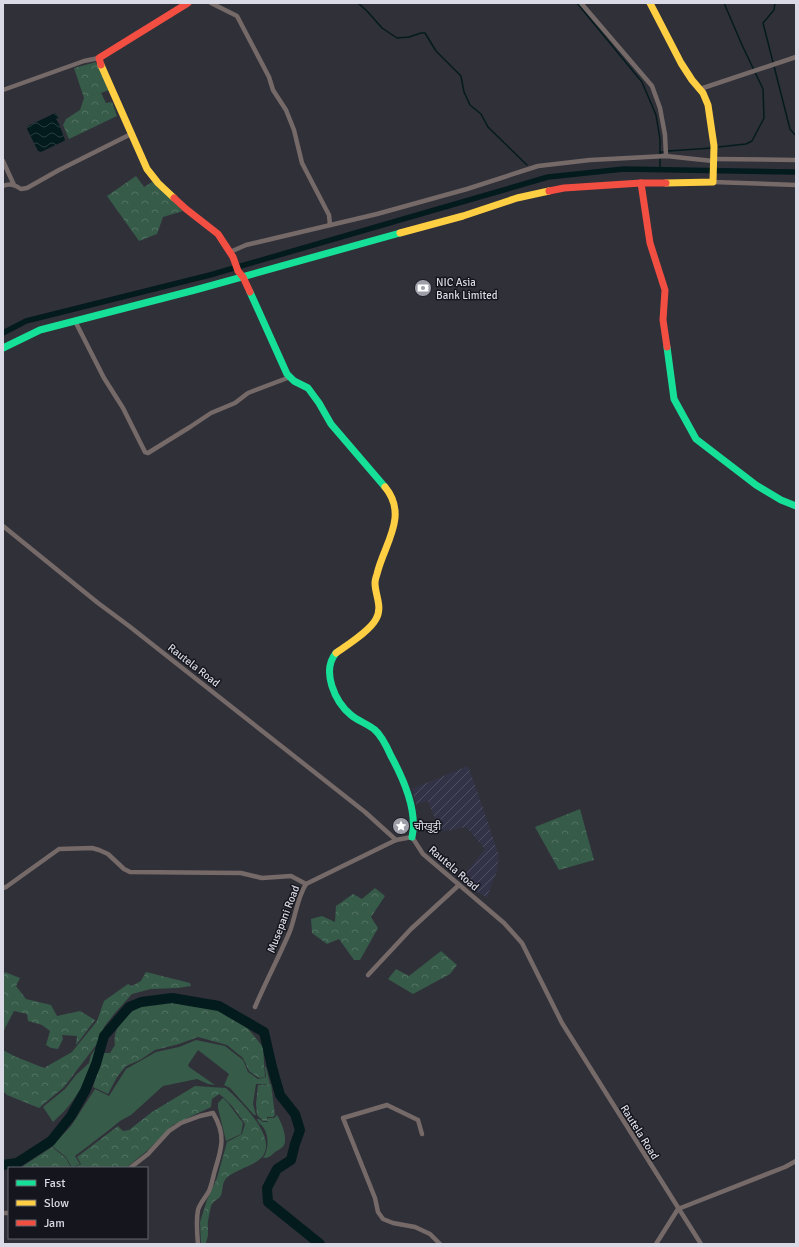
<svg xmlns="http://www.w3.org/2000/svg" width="799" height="1247" font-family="Signika,'Noto Sans Devanagari',sans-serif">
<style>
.industrial{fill:url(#industrial-furrows)}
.green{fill:#375b49}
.forest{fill:url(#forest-crowns)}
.water{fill:url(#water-waves)}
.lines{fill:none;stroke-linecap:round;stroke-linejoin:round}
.stream{stroke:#041b1d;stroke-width:1.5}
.canal{stroke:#041b1d;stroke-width:5.5}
.river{stroke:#041b1d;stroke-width:10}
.street{stroke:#766a69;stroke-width:4.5}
.fast{stroke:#16e098;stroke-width:7}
.slow{stroke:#ffcf43;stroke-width:7}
.jam{stroke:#f24e42;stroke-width:7}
.labels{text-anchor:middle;stroke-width:3;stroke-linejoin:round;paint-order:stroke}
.poi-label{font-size:11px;fill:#d9dae5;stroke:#15161d;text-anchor:start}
.street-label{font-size:11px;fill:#d9dae5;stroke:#15161d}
</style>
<defs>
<pattern id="industrial-furrows" width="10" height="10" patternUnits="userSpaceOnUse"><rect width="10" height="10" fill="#333348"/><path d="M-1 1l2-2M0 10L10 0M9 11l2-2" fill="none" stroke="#505062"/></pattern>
<pattern id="forest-crowns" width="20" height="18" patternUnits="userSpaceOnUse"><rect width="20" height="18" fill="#365b49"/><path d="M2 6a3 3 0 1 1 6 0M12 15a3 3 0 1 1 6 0" fill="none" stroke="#527263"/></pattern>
<pattern id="water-waves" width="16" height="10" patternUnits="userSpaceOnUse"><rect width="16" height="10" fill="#041b1d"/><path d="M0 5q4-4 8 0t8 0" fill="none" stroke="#283c3e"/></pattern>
</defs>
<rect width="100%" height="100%" fill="#303039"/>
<polygon class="industrial" points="468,766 482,805 499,856 497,871 487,897 471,889 461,879 485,849 466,827 440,832 428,801 416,804 412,789"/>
<g class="green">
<polygon points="196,1040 225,1046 243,1060 248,1072 258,1079 266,1077 265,1067 266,1067 270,1084 256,1084 253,1104 256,1115 254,1115 230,1088 224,1085 229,1074 198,1050 188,1065 189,1067 215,1085 208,1084 197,1079 163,1086 131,1115 120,1121 109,1130 75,1156 80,1164 72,1168 66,1157 52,1146 71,1126 95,1089 109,1096 126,1069 156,1052 179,1047"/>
<path d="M98,1047c-6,20 -14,39 -27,56 -5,7 -12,13 -18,19l-10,-15 22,-18 11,-14 13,-12 2,-8 4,-6z"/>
<polygon points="223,1098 228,1103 243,1123 241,1134 226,1141 218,1108 218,1103"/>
<path d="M277,1115c4,6 11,23 7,30 -2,4 -7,5 -10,8 -3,3 -6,5 -11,5 6,-8 6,-23 0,-31 -2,-3 -5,-4 -6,-8h2l4,3h5v-4h6z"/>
</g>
<g class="forest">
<polygon points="96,62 109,90 101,93 106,103 112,102 117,116 69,139 63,125 66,119 80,110 84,98 74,68"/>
<polygon points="136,176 144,187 152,182 183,211 163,217 157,234 139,241 107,196"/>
<polygon points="580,809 594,860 559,870 535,827"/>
<polygon points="375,888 385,896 371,917 378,928 360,960 354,960 339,939 327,944 312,933 311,919 322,916 335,922 336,906 353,894 362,899"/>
<polygon points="441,951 457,965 450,974 413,994 388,979 396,969 409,976"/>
<path d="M5,972l15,6 -4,8 10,13 25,6 6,11 23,-5 15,9 -19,25 1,-9 -15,-1 1,4 -5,10 -7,-1 -5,-3 4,-14 -8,-6 -14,-4 -1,-7 -13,-3 -11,21v-42l1,-1c-2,-5 -2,-13 1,-17z"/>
<polygon points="146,972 190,983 191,986 178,988 151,989 132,994 114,1014 104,1027 100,1040 64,1087 39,1108 7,1095 3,1091 3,1050 14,1056 44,1068 72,1052 97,1021 104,1001 128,984 132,986 141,981"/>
<path d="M173,1003l23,2 25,6 24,14 18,22 2,30 -6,1 -10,-7 -6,-13 -16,-13 -29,-8 -19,7 -24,6 -15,10 -14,6 -9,11 -9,17 -15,-7 10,-34h7l5,-8c-4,-20 17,-38 35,-41 8,-1 15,-1 23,-1z"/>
<polygon points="271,1084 275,1115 273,1117 267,1117 268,1121 263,1121 257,1115 256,1104 258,1085"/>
<path d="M195,1086l31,2c15,14 60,56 30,74 -8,5 -27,11 -31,18 -3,4 -2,11 -4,15 -1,4 -7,5 -9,9 -2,4 -3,13 -4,17 -1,10 2,11 -2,21l2,2 -7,-1 -1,-21 7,-22 10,-22 10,-36 15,-8 3,-10c-8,-12 -15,-22 -26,-30l-7,5 -1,8 -38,18 -25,25 -22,18h-52l7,-4 -4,-7 41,-31 5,5 6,-1 23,-18z"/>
<polygon points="52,1147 66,1158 71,1168 24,1168 23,1166"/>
</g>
<polygon class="water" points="55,113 59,117 56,119 59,124 65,140 64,141 41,152 38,151 27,129 28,126"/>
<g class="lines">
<g class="stream">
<polyline points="358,3 367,11 382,28 397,38 409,37 421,33 425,33 436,51 461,76 464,92 470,105 481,114 488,127 527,165"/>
<polyline points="577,3 642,82 656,115 660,139 660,152"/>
<polyline points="775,3 774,10 763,23 790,129 796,136"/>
<polyline points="718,147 746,144 752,141 764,118 763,89 742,45 724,3"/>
<polyline points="668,151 712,148"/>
<polyline points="660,154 660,152 664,152"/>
<polyline points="660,169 660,159"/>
</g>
<polyline class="canal" points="3,333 26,321 210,275 548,177 624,169 796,172"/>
<polyline class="river" points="3,1165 17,1163 51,1141 71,1116 85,1091 96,1064 104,1036 129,1007 141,1002 172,998 219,1006 264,1032 272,1067 280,1095 295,1114 300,1130 295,1144 291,1160 277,1169 267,1188 268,1202 320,1244"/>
<g class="street">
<polyline points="211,3 237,16 269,77 273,90 286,110 294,130 302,163 329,215 330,225"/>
<polyline points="581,3 652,86 660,108 665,135 666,156"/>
<polyline points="700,89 796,57"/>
<polyline points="3,90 84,61 99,58"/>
<polyline points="714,159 796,160"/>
<polyline points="3,161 14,185"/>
<polyline points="713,182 796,185"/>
<path d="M3,186c7,-3 12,-1 18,3l6,-1 32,-18 72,-36"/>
<polyline points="230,252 246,245 377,214 467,189 538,166 590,160 666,156 713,161"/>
<polyline points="75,321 104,378 123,408 145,452 148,453 190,427 211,413 235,403 248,393 290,377"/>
<polyline points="3,526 98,603 129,626 365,812 396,840"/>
<polyline points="3,888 6,887 59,849 92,848 99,850 108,854 124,869 130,872 241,873 262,878 291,876 306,884"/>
<polyline points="368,975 411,929 459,885"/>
<path d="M255,1007c11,-26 24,-50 35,-76 6,-16 7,-33 16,-47l90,-44 16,-3 11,17 81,69 18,20 40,80 139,221"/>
<polyline points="422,1134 418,1120 387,1105 343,1118 375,1198 378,1212 383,1219 393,1223 415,1227 430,1234 440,1244"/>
<path d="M130,1168l18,-14 21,-23 12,-8 19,-7 13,-3c13,21 9,35 2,57 -2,7 -3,14 -6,21 -3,6 -9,12 -11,19 -2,10 -1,23 0,34"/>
<polyline points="3,1213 9,1213"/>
<polyline points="656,1244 678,1209 785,1167 796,1161"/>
</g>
<g class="fast">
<polyline points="250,292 287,374 294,381 308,388 319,403 331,424 385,487"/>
<polyline points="667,347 674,399 696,439 756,485 781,500 796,506"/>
<polyline points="3,348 40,330 195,290 400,233"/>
<path d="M336,653c-15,18 -1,49 15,62 7,6 17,9 24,15 7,6 12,17 16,26 12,22 27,55 21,81"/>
</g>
<g class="slow">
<polyline points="650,3 681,63 692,80 703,93 708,105 714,146 713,182 666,183"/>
<polyline points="101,65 147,169 158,183 174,198"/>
<polyline points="400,233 463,216 517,198 549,191"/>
<path d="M336,653c11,-8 34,-22 40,-34 7,-12 -1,-24 -1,-36 0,-3 1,-6 2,-9 7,-30 32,-58 8,-87"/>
</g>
<g class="jam">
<polyline points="101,65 99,58 188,3"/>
<polyline points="641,183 650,243 665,290 663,320 667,347"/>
<polyline points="549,191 564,188 641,183 666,183"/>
<polyline points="174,198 186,209 218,234 233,257 238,271 243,277 250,292"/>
</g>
</g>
<defs>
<g id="bank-disc" transform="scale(0.9)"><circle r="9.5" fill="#9e9ea9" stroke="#15161d"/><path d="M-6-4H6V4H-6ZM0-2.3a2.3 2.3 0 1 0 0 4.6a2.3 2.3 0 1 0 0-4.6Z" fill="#fff"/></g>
<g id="sight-disc" transform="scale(0.9)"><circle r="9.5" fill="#9e9ea9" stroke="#15161d"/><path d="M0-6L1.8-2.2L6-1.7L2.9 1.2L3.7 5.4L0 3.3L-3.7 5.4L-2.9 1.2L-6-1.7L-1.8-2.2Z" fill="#fff"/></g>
</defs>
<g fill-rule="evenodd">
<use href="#bank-disc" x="423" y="288"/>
<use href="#sight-disc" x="401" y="826"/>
</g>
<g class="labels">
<g class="poi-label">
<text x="436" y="286">NIC Asia<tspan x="436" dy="13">Bank Limited</tspan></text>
<text x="414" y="830">चौखुट्टी</text>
</g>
<g class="street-label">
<text transform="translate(194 665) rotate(38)" y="4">Rautela Road</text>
<text transform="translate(454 868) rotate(41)" y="4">Rautela Road</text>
<text transform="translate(283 919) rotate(-69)" y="4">Musepani Road</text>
<text transform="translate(640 1132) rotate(58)" y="4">Rautela Road</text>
</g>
</g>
<rect width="799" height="1247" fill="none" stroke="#d9dae5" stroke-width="8"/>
<rect x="8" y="1167" width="140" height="72" fill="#15161d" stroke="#63646d"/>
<rect x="16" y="1180" width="20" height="6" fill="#16e098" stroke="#63646d"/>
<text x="44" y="1187" font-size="12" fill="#d9dae5">Fast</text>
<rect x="16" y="1200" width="20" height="6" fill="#ffcf43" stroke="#63646d"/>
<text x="44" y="1207" font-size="12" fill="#d9dae5">Slow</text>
<rect x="16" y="1220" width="20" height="6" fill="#f24e42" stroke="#63646d"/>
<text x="44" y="1227" font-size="12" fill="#d9dae5">Jam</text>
</svg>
